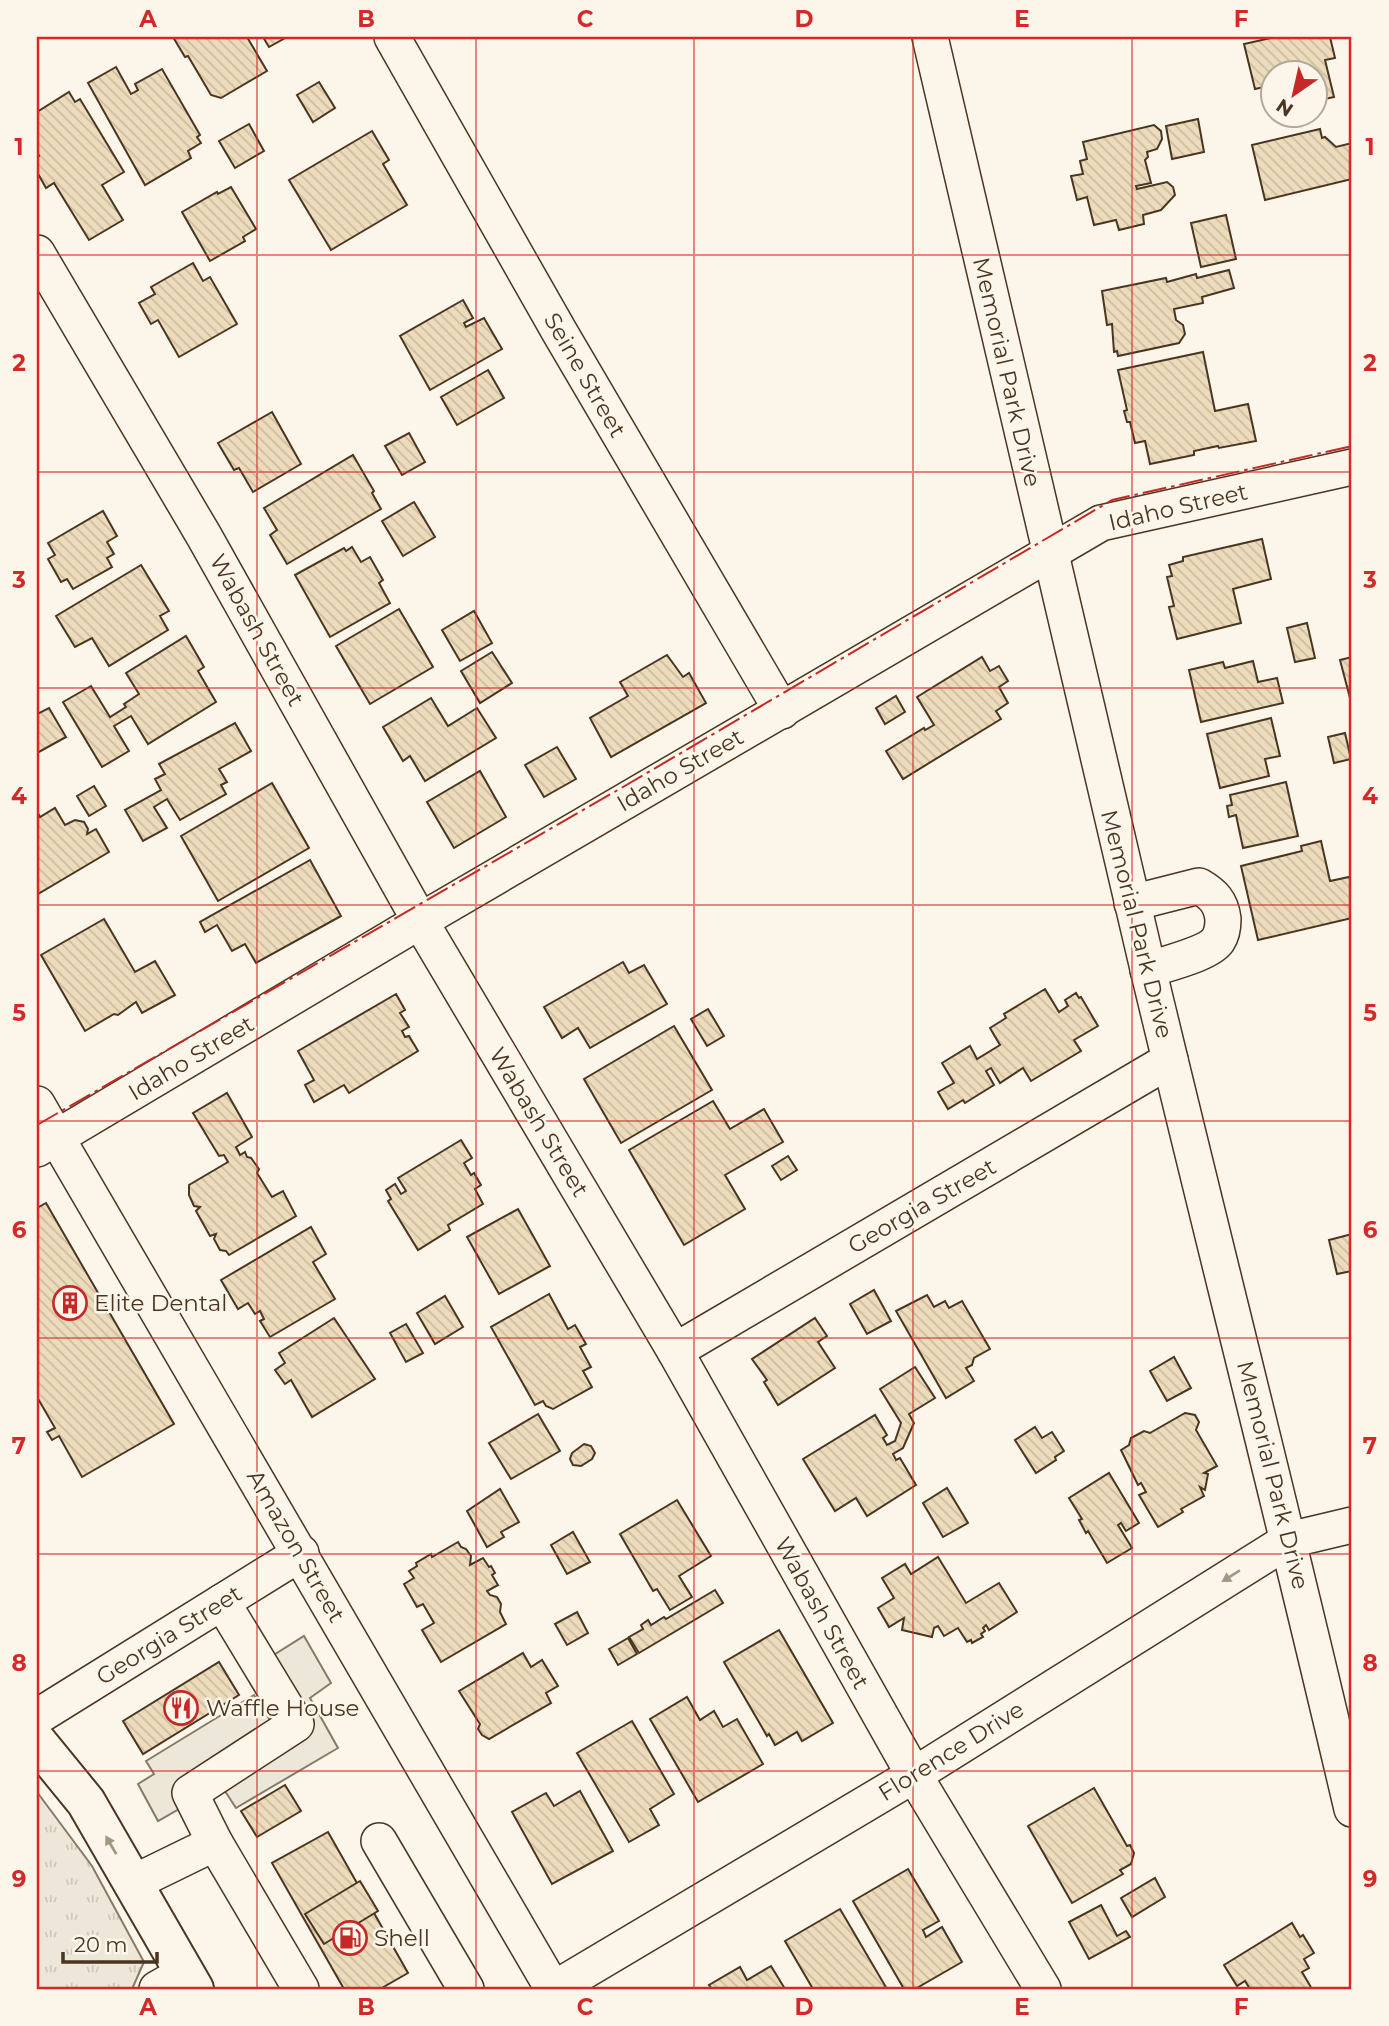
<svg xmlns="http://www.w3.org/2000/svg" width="1389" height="2026" font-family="Montserrat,sans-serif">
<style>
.grass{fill:url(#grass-tufts);stroke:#887966;stroke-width:2}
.parking{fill:#ede7d9;stroke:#887966;stroke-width:2}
.building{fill:url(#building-back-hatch);stroke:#4a3520;stroke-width:2}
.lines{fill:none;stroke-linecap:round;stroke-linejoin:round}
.minor-casing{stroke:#4a3520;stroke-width:38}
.major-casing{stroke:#4a3520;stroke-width:42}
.minor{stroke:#fbf6e9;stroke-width:35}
.major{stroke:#fbf6e9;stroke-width:38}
.power{stroke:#c62828;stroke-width:2;stroke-dasharray:24 5 3.5 5;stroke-linecap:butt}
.oneway{fill:#a29684}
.grid{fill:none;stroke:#d62828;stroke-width:2;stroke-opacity:0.55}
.labels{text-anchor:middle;stroke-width:5;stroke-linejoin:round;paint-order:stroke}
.street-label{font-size:23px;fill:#4a3520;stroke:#fbf6e9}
.poi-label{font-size:23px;fill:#4a3520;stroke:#fbf6e9;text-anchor:start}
.neatline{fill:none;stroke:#d62828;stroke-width:2.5}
.grid-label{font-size:23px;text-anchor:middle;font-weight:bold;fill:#d62828}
</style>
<defs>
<pattern id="grass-tufts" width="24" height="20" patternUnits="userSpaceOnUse" patternTransform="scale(1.75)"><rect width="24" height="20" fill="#ede6d9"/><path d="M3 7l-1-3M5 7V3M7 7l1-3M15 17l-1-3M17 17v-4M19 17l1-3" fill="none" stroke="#cdc6ba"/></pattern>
<pattern id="building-back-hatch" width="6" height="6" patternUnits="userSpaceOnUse" patternTransform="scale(1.75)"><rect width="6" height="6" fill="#ecdcbc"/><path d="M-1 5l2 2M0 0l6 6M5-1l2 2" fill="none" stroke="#ccbda1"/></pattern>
</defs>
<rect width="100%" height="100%" fill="#fbf6e9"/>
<polygon class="grass" points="37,1792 92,1866 144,1962 132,1989 37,1989"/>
<polygon class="parking" points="304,1636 331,1683 310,1698 338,1748 236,1808 221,1785 158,1821 138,1784 154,1774 146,1761 254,1695 272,1723 281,1718 253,1668"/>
<g class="building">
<polygon points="173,37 247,37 267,71 221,98 211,95 188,56 185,57"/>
<polygon points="263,37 287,37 269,47"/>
<polygon points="1275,37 1330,37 1335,58 1325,60 1334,97 1316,101 1316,74 1274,74 1274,88 1273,85 1255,89 1244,44"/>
<polygon points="116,67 131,94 138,90 135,84 162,69 200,135 197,137 201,143 188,151 191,158 145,185 88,83"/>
<polygon points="319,82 335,108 313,122 297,95"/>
<polygon points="69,92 75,102 80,99 124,172 102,185 123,220 89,240 54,183 46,188 37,172 37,157 39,156 37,151 37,112"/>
<polygon points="1198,119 1204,152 1172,159 1166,126"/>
<polygon points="249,124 264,151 235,168 219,141"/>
<polygon points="1154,125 1161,131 1162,139 1157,149 1147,152 1148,157 1145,160 1151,183 1136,186 1137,189 1167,182 1173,187 1175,195 1161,210 1143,215 1144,224 1119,230 1116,220 1094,225 1087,197 1077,200 1071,176 1083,174 1080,161 1087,159 1083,142"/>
<polygon points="1320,129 1322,138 1325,137 1336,147 1352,143 1352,179 1265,200 1252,145"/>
<polygon points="372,131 389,160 383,164 407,205 331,250 289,180"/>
<polygon points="231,187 256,229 243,237 245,241 210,261 182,212 217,192 218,194"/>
<polygon points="1226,215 1236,259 1201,267 1191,223"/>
<polygon points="193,263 203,281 210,277 237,324 179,357 158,320 151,324 139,303 155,294 151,287"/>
<polygon points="1229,270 1234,288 1202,297 1203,303 1174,309 1176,320 1183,325 1185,334 1179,343 1118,356 1117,351 1114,352 1112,324 1107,325 1102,291 1166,278 1167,282 1196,274 1197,278"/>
<polygon points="463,300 473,318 464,323 466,327 484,318 502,349 430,390 400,336"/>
<polygon points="1203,352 1215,411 1248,404 1256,441 1219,448 1218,446 1194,451 1194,455 1150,464 1145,441 1135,443 1130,422 1127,422 1124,411 1127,410 1118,370"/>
<polygon points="488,370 504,398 457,425 441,397"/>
<polygon points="272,412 301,464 253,492 239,468 234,470 218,443"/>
<polygon points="409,433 425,462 402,475 385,446"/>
<polygon points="353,455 374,491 372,493 381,509 287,564 270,535 277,530 264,508"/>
<polygon points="414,502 435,537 403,556 382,521"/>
<polygon points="103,511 117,536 107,542 114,554 107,558 112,567 73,589 67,579 61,582 48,559 55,555 48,543"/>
<polygon points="1262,539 1271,579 1233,589 1241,623 1177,639 1169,607 1174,606 1167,577 1172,576 1169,565 1183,561 1183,557"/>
<polygon points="352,547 361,562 370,557 383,580 379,583 390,603 330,637 295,575 344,548 346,551"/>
<polygon points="141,565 169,611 160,616 168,630 109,666 92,638 75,647 56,616"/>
<polygon points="399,609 433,667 370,704 336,646"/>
<polygon points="474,611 492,643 460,661 442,630"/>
<polygon points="1307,623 1315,658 1295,662 1287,628"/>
<polygon points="186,636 204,667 198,671 216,702 148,744 131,716 114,726 129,751 102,767 63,702 91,686 110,717 126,707 124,704 139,694 126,673"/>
<polygon points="492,652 512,683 480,703 461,671"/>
<polygon points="667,655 683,677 689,673 706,703 611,757 590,718 628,696 620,682"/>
<polygon points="982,657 990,671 999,666 1008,681 999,687 1008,703 996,711 1001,719 903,779 886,751 924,728 925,730 934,725 917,697"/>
<polygon points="1352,657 1352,697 1350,698 1340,660"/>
<polygon points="1253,661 1258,682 1277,678 1283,703 1201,722 1189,670 1223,662 1225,668"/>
<polygon points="896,696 905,712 885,724 876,708"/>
<polygon points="431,698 448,726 477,708 496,738 425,781 410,756 403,761 383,727"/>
<polygon points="49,708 66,737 37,753 37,714"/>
<polygon points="1271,718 1280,756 1265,759 1269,776 1220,788 1207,734"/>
<polygon points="235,723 251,751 219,769 227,782 221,785 226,794 180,820 167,799 154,807 167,828 143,841 125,810 161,790 155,779 165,774 159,764"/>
<polygon points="1345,733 1351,759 1334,763 1328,737"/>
<polygon points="557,747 576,779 544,797 525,765"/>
<polygon points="480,771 506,817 454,848 427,802"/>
<polygon points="1286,782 1298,836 1243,848 1236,815 1229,817 1227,806 1232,805 1230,795"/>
<polygon points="272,783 309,848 218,901 181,836"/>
<polygon points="94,786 106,806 89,816 77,796"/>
<polygon points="55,808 65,825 75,820 84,822 88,829 87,834 96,829 109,852 38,894 37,817 39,815 40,817"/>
<polygon points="1321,841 1330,881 1349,877 1352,885 1352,918 1258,940 1241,866 1302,851 1301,846"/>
<polygon points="310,860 341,916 256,963 245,944 232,951 217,925 205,932 200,922"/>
<polygon points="104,919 135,972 155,961 175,995 142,1013 136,1002 118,1015 114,1014 85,1031 41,955"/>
<polygon points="623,962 629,973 644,965 667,1004 590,1048 578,1028 562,1038 544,1007"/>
<polygon points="1045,989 1059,1012 1068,1006 1065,1000 1076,993 1079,998 1081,997 1098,1026 1074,1040 1081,1051 1031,1081 1023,1068 1000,1083 991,1068 986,1071 994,1085 965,1103 963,1100 948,1109 938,1092 954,1083 942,1063 970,1046 977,1059 1000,1045 990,1028 1006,1018 1004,1014"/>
<polygon points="396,994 405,1010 400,1013 409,1027 402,1031 405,1037 409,1036 418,1051 349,1093 344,1085 314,1102 305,1085 314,1080 298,1051"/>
<polygon points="708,1009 724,1036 707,1046 691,1019"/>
<polygon points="674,1026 712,1090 621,1143 584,1079"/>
<polygon points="227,1093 252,1137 236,1147 240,1155 245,1152 247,1157 251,1158 259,1169 257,1173 272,1197 283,1191 296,1216 229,1255 226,1251 220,1250 214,1239 216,1234 210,1236 196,1211 200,1207 194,1206 189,1195 189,1185 228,1162 224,1155 219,1156 193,1113"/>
<polygon points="713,1101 730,1129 764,1109 783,1142 725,1175 745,1209 684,1245 629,1150"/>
<polygon points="461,1140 472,1158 464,1163 471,1175 474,1173 481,1185 475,1189 483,1204 448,1225 450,1230 418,1250 388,1201 391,1199 386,1190 395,1184 401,1194 406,1191 398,1178"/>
<polygon points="788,1156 797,1170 781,1180 772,1166"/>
<polygon points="46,1203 174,1424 82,1477 59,1436 52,1440 47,1432 55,1428 37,1397 37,1208"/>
<polygon points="518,1209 550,1266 499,1294 467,1237"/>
<polygon points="311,1227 326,1254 313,1262 335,1299 270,1337 260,1321 264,1319 260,1311 255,1314 248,1303 238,1309 221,1280"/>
<polygon points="1352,1234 1352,1271 1337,1274 1329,1240"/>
<polygon points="874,1290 891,1321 867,1334 850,1304"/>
<polygon points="549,1294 568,1329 575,1325 586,1344 580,1347 591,1367 583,1371 592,1387 553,1409 546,1406 543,1401 535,1405 491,1327"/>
<polygon points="927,1295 934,1307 945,1301 949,1308 962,1301 990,1349 974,1358 972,1365 966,1368 974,1381 946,1398 896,1311"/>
<polygon points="445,1296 463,1327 435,1344 417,1313"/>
<polygon points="334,1318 375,1379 312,1417 291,1380 285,1384 275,1370 285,1363 279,1353"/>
<polygon points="815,1318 827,1336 818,1342 835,1368 778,1405 764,1382 767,1380 752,1359"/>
<polygon points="406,1324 423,1353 406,1362 390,1333"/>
<polygon points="1174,1357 1191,1388 1167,1401 1150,1371"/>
<polygon points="915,1367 935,1398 909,1414 914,1423 903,1448 893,1454 896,1460 900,1458 916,1485 867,1516 856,1498 835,1511 803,1459 875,1415 887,1435 883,1438 887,1445 895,1441 901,1423 880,1389"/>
<polygon points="1185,1413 1195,1415 1199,1422 1196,1430 1217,1466 1204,1473 1208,1474 1205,1490 1200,1487 1204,1496 1181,1509 1183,1512 1158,1527 1139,1495 1146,1492 1141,1483 1138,1485 1121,1450 1129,1445 1131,1438 1144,1431 1150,1433"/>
<polygon points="538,1414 560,1451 511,1479 489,1443"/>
<polygon points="1035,1427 1042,1438 1052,1432 1064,1451 1055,1457 1056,1460 1036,1473 1015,1440"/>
<polygon points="584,1444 591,1446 595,1453 592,1459 581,1466 573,1465 570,1459 572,1453"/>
<polygon points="1109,1473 1139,1523 1126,1531 1121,1523 1118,1525 1132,1548 1107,1563 1088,1531 1086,1533 1079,1520 1082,1519 1069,1498"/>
<polygon points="947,1488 968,1523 943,1537 923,1503"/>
<polygon points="500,1489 519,1522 501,1532 504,1537 487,1547 467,1511"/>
<polygon points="677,1500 711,1556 679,1576 692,1597 670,1610 657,1589 653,1591 620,1534"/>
<polygon points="573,1532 590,1562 567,1574 551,1545"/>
<polygon points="458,1542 461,1547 466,1549 471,1556 470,1565 483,1558 489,1567 491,1566 495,1573 492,1575 498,1585 487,1591 490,1595 497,1597 501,1604 500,1612 506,1624 441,1662 422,1630 434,1623 423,1604 417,1607 404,1584 414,1578 409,1571 417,1566 416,1563 431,1554 432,1557"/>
<polygon points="938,1557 966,1603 999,1583 1017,1612 989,1630 986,1625 983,1628 985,1631 981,1634 983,1637 972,1643 971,1640 967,1642 958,1628 944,1636 938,1626 934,1628 932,1637 902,1630 904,1618 889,1627 878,1608 894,1598 882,1578 905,1564 911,1574"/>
<polygon points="715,1590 723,1603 639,1653 629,1637 643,1629 641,1625 648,1620 651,1625 664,1617 666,1619"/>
<polygon points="577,1612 588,1633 567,1645 555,1624"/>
<polygon points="779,1630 833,1723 802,1741 797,1732 775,1745 769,1734 767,1736 724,1662"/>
<polygon points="628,1638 637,1654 618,1665 609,1649"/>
<polygon points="523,1653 531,1667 542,1660 558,1686 546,1693 551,1703 489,1739 482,1735 478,1729 480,1724 459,1691"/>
<polygon points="219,1662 239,1695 143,1754 123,1721"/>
<polygon points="687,1697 700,1720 714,1711 723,1727 737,1719 763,1764 698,1802 650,1719"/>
<polygon points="632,1721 674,1794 650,1809 659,1825 629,1842 577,1753"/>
<polygon points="285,1785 301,1811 257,1837 241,1811"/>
<polygon points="1094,1788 1127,1846 1130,1845 1134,1853 1131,1864 1120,1870 1123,1874 1072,1903 1028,1826"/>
<polygon points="580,1791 613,1851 552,1884 512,1812 546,1793 554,1806"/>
<polygon points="328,1832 408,1973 380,1989 344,1989 272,1863"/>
<polygon points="908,1869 939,1921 923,1930 926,1937 942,1927 962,1962 915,1989 904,1989 853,1901"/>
<polygon points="1155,1878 1165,1897 1132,1917 1121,1898"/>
<polygon points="360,1881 378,1911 324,1944 305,1914"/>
<polygon points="1101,1905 1117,1936 1126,1931 1130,1937 1089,1959 1069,1922"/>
<polygon points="840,1909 887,1989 813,1989 785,1941"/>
<polygon points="1292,1923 1300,1937 1303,1935 1314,1953 1304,1959 1309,1968 1302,1972 1312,1989 1250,1989 1245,1981 1237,1986 1224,1965"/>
<polygon points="771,1966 785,1989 712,1989 709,1985 740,1967 747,1980"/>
</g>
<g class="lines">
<g class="minor-casing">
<g id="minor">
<polyline points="392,37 559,331 782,711"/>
<path d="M930,37c71,312 144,624 219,936 67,279 138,557 203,836"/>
<polyline points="37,253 204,536 420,921 675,1351 914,1775 1043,1989"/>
<path d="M1132,903l67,-17c14,8 22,16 24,33 0,7 -1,15 -5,21 -9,14 -54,24 -70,30"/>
<polyline points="37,1104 553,1989"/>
<polyline points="37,1149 420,921 1101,523 1352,467"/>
<polyline points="675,1351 1170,1060"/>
<polyline points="222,1602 296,1724 190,1793 215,1843 301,1989"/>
<polyline points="37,1717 301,1553"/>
<polyline points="379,1841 466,1989"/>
<polyline points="133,1883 215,1843"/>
<polyline points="157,1989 185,1973"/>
<polyline points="554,1989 914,1775 1289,1540 1352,1525"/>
</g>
</g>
<g class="major-casing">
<polyline id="major" points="37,1742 86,1802 194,1989"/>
</g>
<use href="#minor" class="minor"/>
<use href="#major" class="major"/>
<polyline class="power" points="37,1125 623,787 1112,500 1352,446"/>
</g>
<defs><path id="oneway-solid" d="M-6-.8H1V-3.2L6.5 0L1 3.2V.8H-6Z" transform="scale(1.75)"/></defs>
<g class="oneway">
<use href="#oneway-solid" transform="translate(1231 1576) rotate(148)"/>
<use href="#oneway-solid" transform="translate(111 1845) rotate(-120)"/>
</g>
<path class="grid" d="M257,37v1952M476,37v1952M694,37v1952M913,37v1952M1132,37v1952M37,255h1315M37,472h1315M37,688h1315M37,905h1315M37,1121h1315M37,1338h1315M37,1554h1315M37,1771h1315"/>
<defs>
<g id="building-ring" transform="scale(1.75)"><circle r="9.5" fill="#fbf6e9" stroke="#c62828" stroke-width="1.5"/><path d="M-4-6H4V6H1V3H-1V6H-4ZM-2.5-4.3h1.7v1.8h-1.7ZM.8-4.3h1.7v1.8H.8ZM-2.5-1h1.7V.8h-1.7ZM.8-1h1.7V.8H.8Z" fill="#c62828"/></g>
<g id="restaurant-ring" transform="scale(1.75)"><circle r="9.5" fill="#fbf6e9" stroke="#c62828" stroke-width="1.5"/><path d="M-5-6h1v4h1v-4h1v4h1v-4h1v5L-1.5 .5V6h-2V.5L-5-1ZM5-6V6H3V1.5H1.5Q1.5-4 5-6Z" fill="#c62828"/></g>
<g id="fuel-ring" transform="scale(1.75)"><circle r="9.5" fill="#fbf6e9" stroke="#c62828" stroke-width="1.5"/><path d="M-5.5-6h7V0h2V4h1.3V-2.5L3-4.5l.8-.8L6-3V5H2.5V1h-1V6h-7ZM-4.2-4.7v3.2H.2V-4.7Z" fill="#c62828"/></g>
</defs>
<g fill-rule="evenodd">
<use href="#building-ring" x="70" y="1303"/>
<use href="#restaurant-ring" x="181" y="1708"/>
<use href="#fuel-ring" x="350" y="1938"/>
</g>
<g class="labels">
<g class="street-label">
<text transform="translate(1007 372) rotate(77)" y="8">Memorial Park Drive</text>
<text transform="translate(585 375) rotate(60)" y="8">Seine Street</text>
<text transform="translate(1178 507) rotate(-13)" y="8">Idaho Street</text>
<text transform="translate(257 630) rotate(61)" y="8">Wabash Street</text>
<text transform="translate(680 770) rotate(-30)" y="8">Idaho Street</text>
<text transform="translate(1137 924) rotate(76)" y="8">Memorial Park Drive</text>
<text transform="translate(191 1058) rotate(-31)" y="8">Idaho Street</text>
<text transform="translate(539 1122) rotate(59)" y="8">Wabash Street</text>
<text transform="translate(922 1206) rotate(-30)" y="8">Georgia Street</text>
<text transform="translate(1273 1475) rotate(76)" y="8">Memorial Park Drive</text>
<text transform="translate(296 1546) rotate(60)" y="8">Amazon Street</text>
<text transform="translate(822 1613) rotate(61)" y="8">Wabash Street</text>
<text transform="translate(169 1635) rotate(-32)" y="8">Georgia Street</text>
<text transform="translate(951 1751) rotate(-32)" y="8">Florence Drive</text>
</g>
<g class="poi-label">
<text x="94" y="1311">Elite Dental</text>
<text x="206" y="1716">Waffle House</text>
<text x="374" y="1946">Shell</text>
</g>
</g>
<rect width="1389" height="2026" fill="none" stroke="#fbf6e9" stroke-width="77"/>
<g transform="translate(1294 94) rotate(214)"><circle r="33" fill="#fbf6e9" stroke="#b4a999" stroke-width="2"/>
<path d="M0-5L12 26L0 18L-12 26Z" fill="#c62828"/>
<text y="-10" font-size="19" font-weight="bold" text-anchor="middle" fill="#4a3520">N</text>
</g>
<path d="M63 1952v10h94v-10" fill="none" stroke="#4a3520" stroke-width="3.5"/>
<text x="74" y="1952" font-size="21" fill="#4a3520" stroke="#fbf6e9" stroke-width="5" paint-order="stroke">20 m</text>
<rect x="38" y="38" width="1312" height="1950" class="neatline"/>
<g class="grid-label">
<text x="148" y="27">A</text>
<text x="366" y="27">B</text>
<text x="585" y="27">C</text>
<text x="804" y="27">D</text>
<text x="1022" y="27">E</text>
<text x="1241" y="27">F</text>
<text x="19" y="155">1</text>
<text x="1370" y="155">1</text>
<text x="19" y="371">2</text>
<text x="1370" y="371">2</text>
<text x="19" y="588">3</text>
<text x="1370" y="588">3</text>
<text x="19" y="804">4</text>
<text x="1370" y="804">4</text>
<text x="19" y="1021">5</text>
<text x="1370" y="1021">5</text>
<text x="19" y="1238">6</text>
<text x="1370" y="1238">6</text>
<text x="19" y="1454">7</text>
<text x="1370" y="1454">7</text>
<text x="19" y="1671">8</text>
<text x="1370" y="1671">8</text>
<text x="19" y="1887">9</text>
<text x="1370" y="1887">9</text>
<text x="148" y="2015">A</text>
<text x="366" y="2015">B</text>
<text x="585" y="2015">C</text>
<text x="804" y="2015">D</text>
<text x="1022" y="2015">E</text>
<text x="1241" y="2015">F</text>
</g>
</svg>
